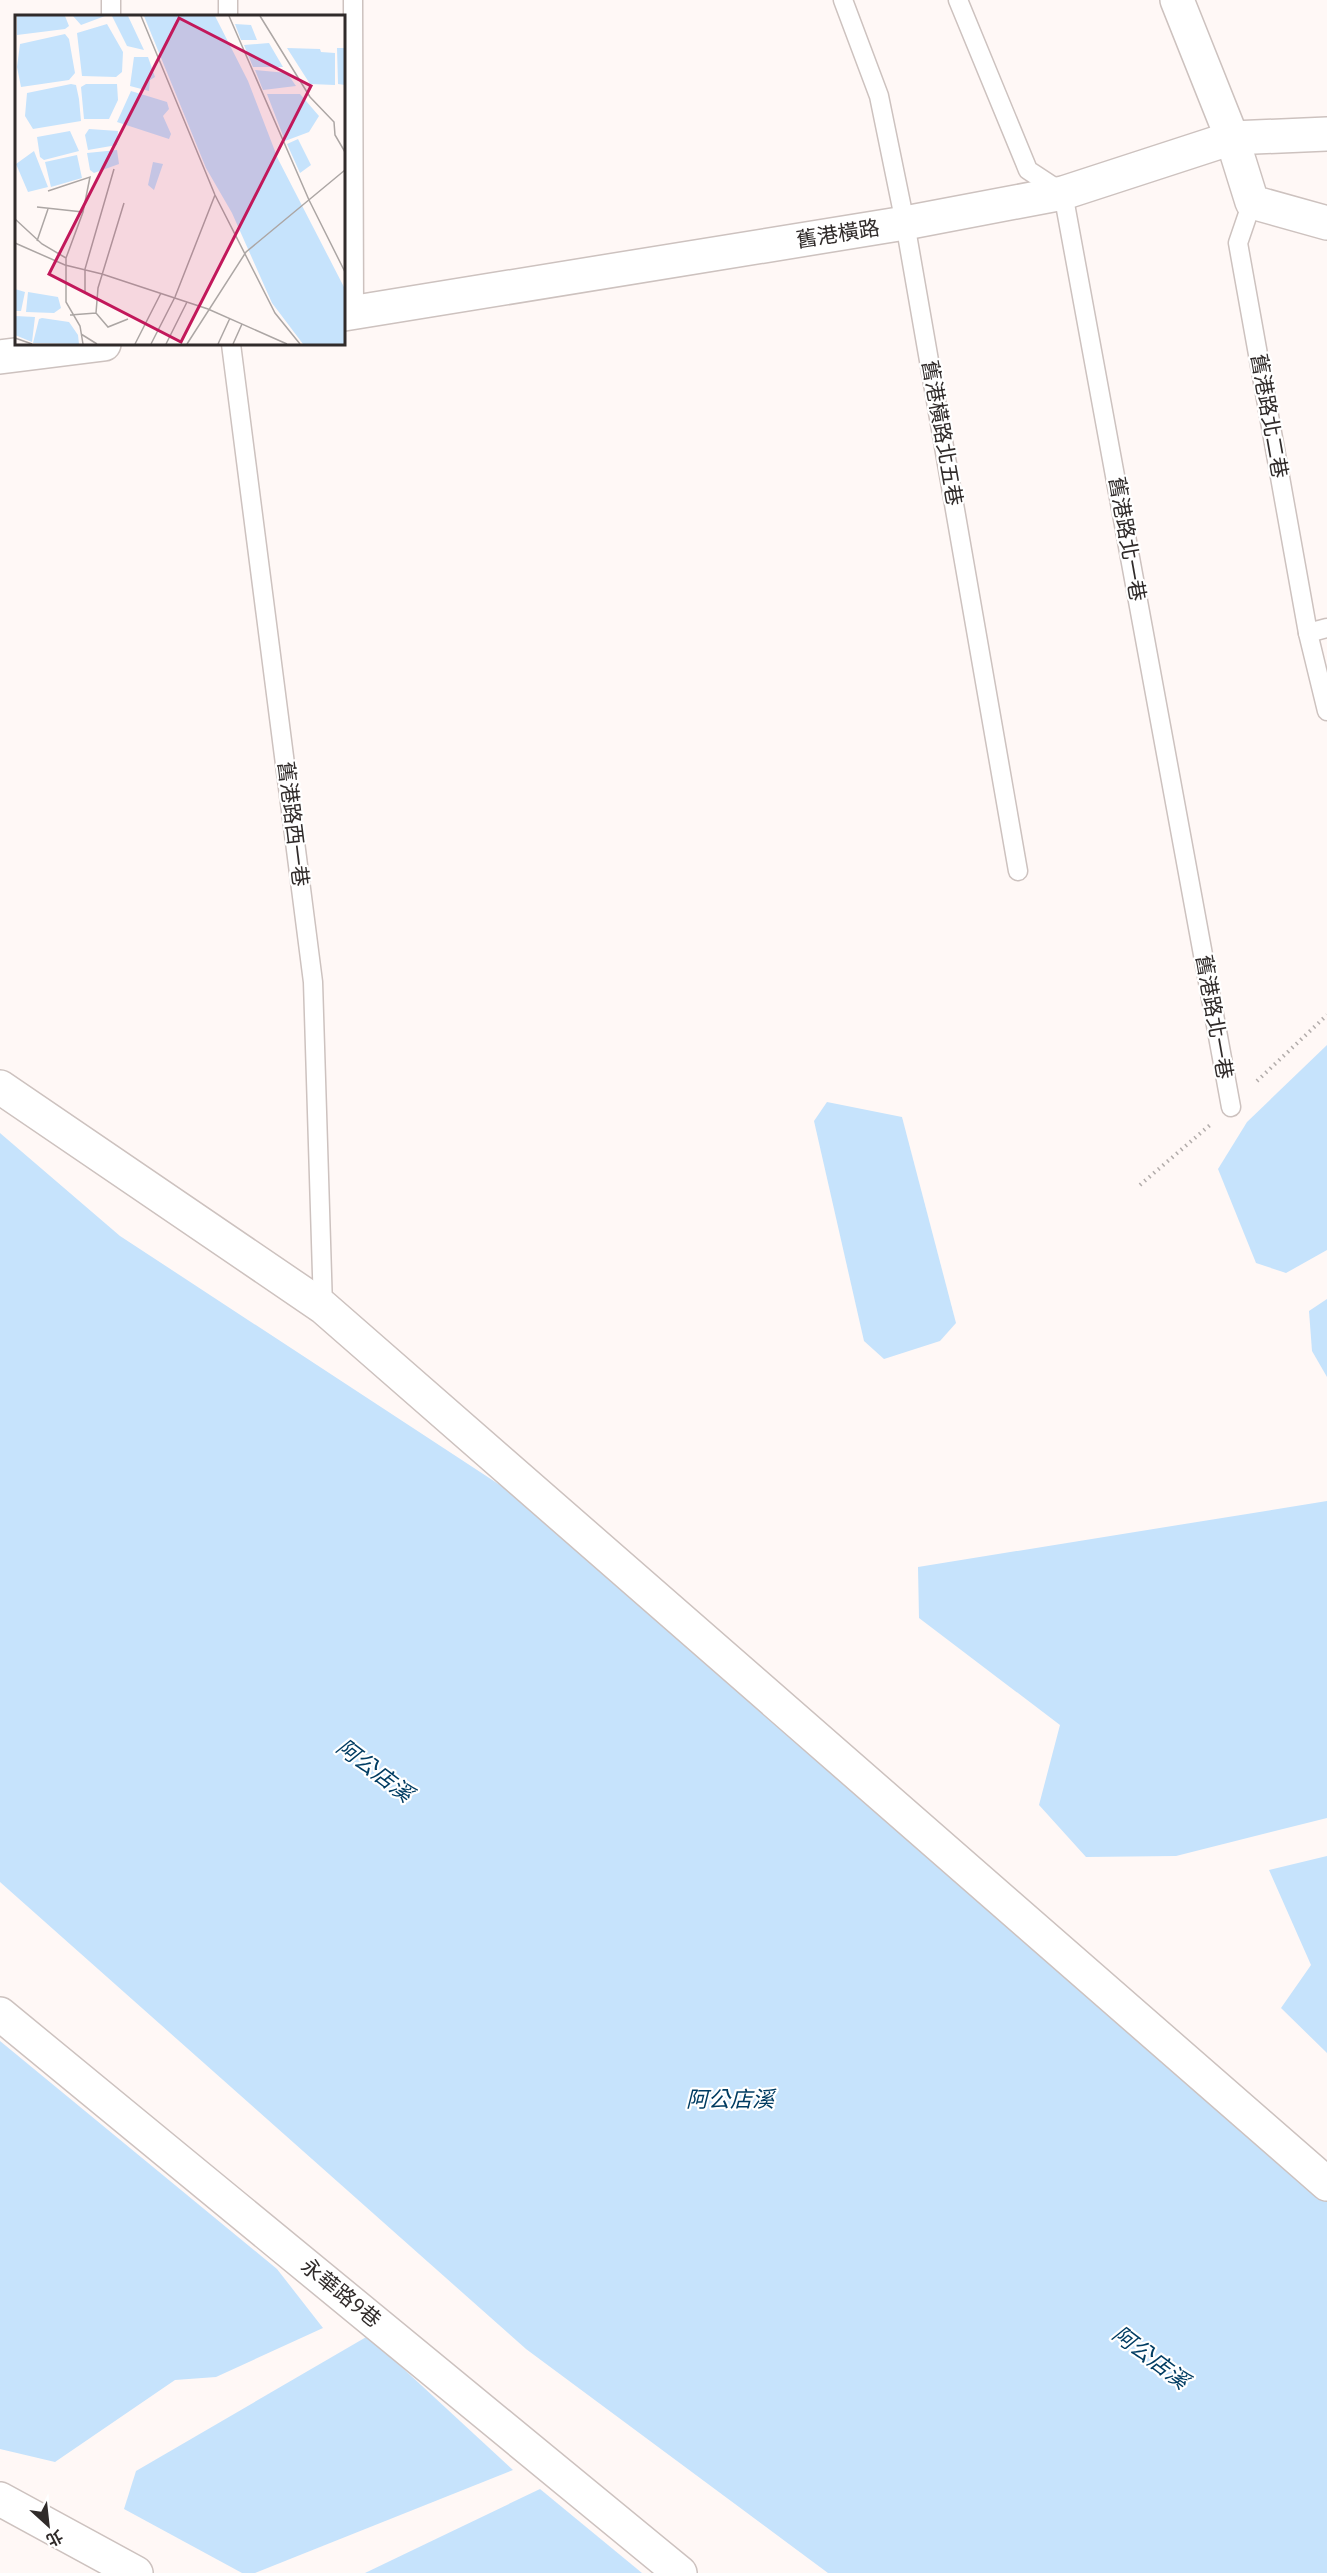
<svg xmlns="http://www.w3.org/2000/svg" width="1327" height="2573" font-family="'PT Sans','Noto Sans TC',sans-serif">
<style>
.water{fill:#c6e3fc}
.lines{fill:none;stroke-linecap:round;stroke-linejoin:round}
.service-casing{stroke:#cdc2bf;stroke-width:21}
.minor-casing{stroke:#cdc2bf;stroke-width:36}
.tertiary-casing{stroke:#cdc2bf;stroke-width:36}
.path{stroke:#b2acaa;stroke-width:4;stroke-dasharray:1.5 4.5;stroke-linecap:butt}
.service{stroke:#fff;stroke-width:18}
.minor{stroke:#fff;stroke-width:33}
.tertiary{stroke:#fff;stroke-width:33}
.labels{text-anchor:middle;stroke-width:4.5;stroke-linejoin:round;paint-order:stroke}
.street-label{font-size:21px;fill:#302b2a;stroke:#fff}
.water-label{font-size:22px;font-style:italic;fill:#003c62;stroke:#fff}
.inset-road{fill:none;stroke:#aca6a4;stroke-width:1.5}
.view{fill:#c2185b;fill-opacity:0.15;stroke:#c2185b;stroke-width:3}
.inset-edge{fill:none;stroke:#302b2a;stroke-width:3}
</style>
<rect width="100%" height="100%" fill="#fff8f6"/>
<g class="water">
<polygon points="1327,1045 1327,1250 1286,1273 1256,1263 1218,1169 1247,1122"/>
<polygon points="827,1102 902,1117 956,1323 940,1341 884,1359 864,1341 814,1121"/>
<polygon points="0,1133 120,1236 503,1487 1327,2194 1327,2573 828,2573 526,2349 0,1882"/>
<polygon points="1327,1299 1327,1377 1312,1351 1309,1311"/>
<polygon points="1327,1501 1327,1818 1176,1856 1086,1857 1039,1805 1060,1725 919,1618 918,1567"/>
<polygon points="1327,1856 1327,2053 1281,2008 1311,1965 1269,1870"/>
<polygon points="0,2041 277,2269 323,2328 216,2377 175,2380 55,2462 0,2449"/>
<polygon points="368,2336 513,2470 255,2573 242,2573 124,2509 136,2471"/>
<polygon points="540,2489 642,2573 365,2573"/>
</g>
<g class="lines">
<g class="service-casing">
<g id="service">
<polyline points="228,0 228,16"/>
<polyline points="353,0 354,313"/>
<polyline points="843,0 879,96 905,223 1018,871"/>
<polyline points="958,0 1028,170 1063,193 1231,1107"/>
<polyline points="111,16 111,0"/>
<polyline points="1252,202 1238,243 1308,633 1327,711"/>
<polyline points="231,344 313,982 323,1307"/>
<polyline points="1308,633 1327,628"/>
</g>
</g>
<g class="minor-casing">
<g id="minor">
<polyline points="1177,0 1232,138 1252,202 1327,223"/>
<polyline points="344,314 905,223 1063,193 1232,138 1327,134"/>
<polyline points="0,357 104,344"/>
<polyline points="0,1087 323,1307 1327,2184"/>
<polyline points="0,2499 136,2573"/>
</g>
</g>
<g class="tertiary-casing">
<polyline id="tertiary" points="0,2014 680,2573"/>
</g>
<g class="path">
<polyline points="1257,1081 1327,1015"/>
<polyline points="1140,1185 1210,1125"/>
</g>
<use href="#service" class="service"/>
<use href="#minor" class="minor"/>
<use href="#tertiary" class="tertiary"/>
</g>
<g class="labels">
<g class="street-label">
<text transform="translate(838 234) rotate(-9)" y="7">舊港橫路</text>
<text transform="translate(1269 416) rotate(80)" y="7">舊港路北二巷</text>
<text transform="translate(942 433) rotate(80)" y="7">舊港橫路北五巷</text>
<text transform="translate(1127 539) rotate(80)" y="7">舊港路北一巷</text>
<text transform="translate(293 824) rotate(83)" y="7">舊港路西一巷</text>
<text transform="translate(1214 1017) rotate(80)" y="7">舊港路北一巷</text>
<text transform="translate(341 2293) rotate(39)" y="7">永華路9巷</text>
</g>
<g class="water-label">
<text transform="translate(375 1770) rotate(37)" y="8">阿公店溪</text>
<text x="730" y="2107">阿公店溪</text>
<text transform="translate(1151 2357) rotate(37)" y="8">阿公店溪</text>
</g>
</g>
<g transform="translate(15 15)">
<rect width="330" height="330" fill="#fff8f6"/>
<path d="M50,1l4,10 -4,3 -48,6v-19zM58,1h32l-24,9zM97,1h16l16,34 -17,-4zM129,1h71l33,65 30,78 67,130v55h-42l-31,-41 -40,-90 -26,-45zM92,9l16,28 -1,20 -6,5 -34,-1 -5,-43zM220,9l16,1 6,15h-16zM50,19l4,5 6,34 -6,7 -48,7 -4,-20 3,-23zM254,28l14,24h-30l-9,-22zM272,33l33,1 1,3 14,1v32l-25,-1zM322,33h8v37l-7,-1zM119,42h14l7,20 -5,3 -1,11 -19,-5zM240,55l32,3 9,13 -33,4zM56,69l5,1 3,14 2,22 -48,8 -8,-13 2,-23zM71,69h31l1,16 -9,19h-25l-3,-32zM116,76l36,11 2,7 -6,7 8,18 -2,5 -52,-17zM252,79h33l19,22 -10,16 -24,9zM74,114l29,2 -1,14 -29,5 -3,-15zM55,116l9,20 -35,9 -4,-3 -3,-20zM283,124l13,26 -11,8 -13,-29zM102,135l2,14 -25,9 -4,-3 -3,-17zM19,136l14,36 -20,5 -12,-28zM62,140l5,23 -31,9 -6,-25zM138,147l10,2 -9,26 -6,-5zM0,274l10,3 -4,19h-6zM13,277l30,5 3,11 -7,5 -28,-1zM0,301l20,1 -3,25 -17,-7zM27,303l27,4 9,13 1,9 -46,-1 6,-24z" fill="#c6e3fc"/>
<path class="inset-road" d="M126,1l74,179 60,118 25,31M214,1l80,184 36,72M245,1l50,81 24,25 1,13 10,17M33,176l42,-14 -7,35 -17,46M22,192l46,5M0,204l27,25 24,14v44l14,24 3,18M22,226l11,-32M0,228l50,22 37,9 106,35 79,35M70,278v-24l29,-100M81,298l2,-25 26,-85M55,300l26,-2 12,14 20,-8M66,319l16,10M0,323l17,6M120,329l26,-51M136,329l24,-47 40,-102M151,329l21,-42M172,329l59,-92 99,-82M203,329l12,-26M218,329l9,-20"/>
<path class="view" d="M164,3l132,68 -130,256 -132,-68z"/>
<rect width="330" height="330" class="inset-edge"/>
</g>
<g transform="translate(48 2525) rotate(153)" stroke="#ffffff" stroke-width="4.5" paint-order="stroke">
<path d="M0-4.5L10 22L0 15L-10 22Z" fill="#302b2a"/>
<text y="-9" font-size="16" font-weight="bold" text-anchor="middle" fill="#302b2a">北</text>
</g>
</svg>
